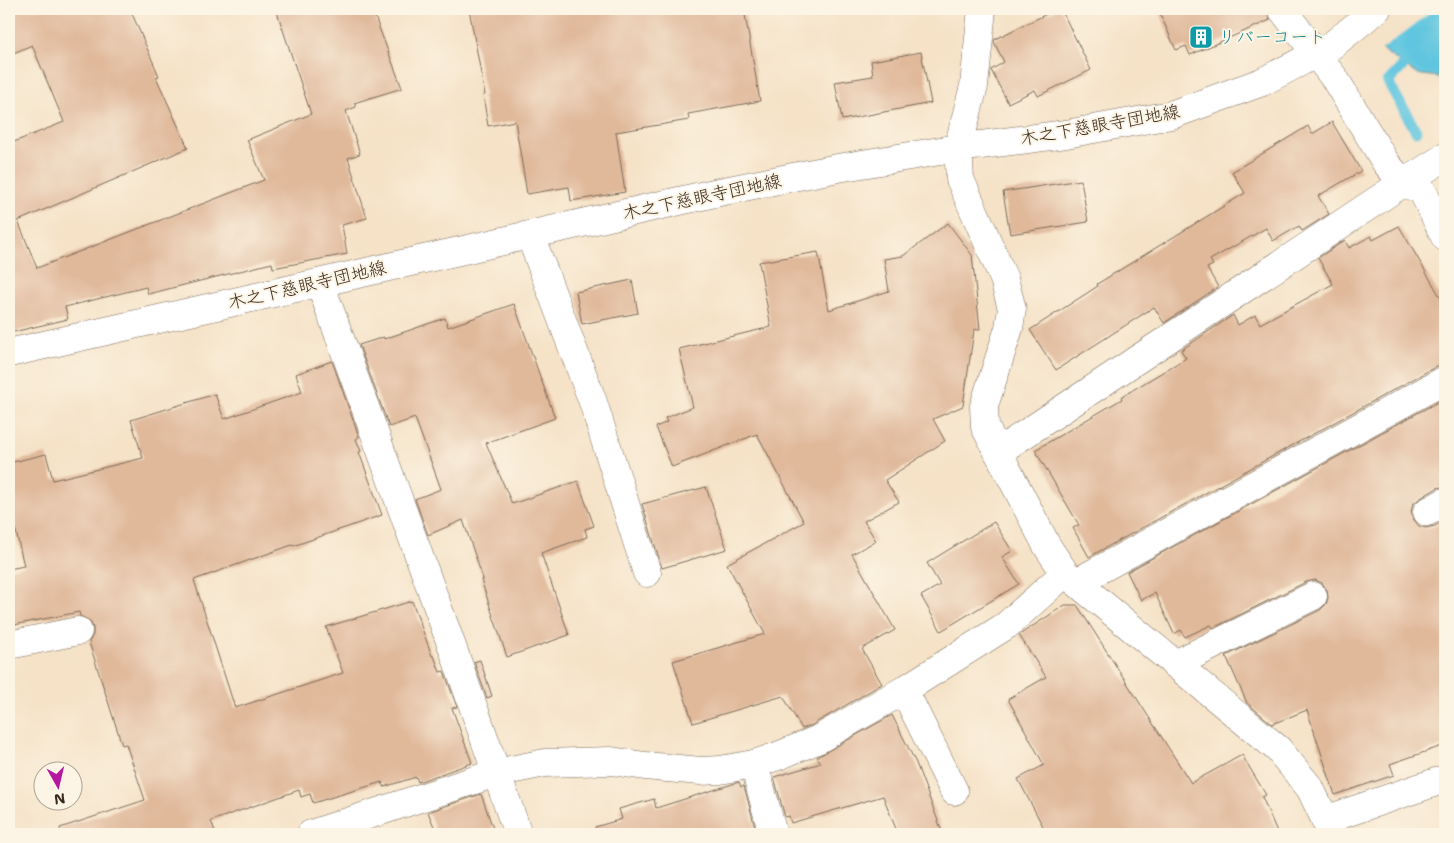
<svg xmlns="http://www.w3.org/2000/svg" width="1454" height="843" font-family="'Shantell Sans','Klee One',sans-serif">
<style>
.water{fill:#61c6df;stroke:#4e787e}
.pier{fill:#f5e2c7}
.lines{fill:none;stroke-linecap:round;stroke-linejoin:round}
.stream{stroke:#61c6df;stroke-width:11}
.building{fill:#e0b89a}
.minor-casing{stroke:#7c6a59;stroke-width:29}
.minor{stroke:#fff;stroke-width:28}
.labels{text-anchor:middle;stroke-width:4;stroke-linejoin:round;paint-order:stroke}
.culture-label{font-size:18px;fill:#0d838f;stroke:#fcf5e5;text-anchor:start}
.street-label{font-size:18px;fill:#3b2a1e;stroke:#fcf5e5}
</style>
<rect width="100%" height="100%" fill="#fcf5e5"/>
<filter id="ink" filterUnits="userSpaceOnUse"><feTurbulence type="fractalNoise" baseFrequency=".02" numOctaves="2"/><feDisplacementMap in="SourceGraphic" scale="10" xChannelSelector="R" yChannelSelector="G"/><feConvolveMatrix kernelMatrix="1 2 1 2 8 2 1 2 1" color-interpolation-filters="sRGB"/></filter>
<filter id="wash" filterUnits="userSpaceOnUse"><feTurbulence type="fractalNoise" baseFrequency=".0096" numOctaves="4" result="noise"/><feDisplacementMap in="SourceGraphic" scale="20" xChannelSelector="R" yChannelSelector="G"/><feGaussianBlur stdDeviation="1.12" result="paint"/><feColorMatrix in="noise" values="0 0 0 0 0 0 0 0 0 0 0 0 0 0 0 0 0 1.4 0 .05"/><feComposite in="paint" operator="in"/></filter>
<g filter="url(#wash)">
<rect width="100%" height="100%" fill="#f5e2c7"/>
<polygon class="water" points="1325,9 1445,9 1445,78 1416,74"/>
<polygon class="pier" points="1322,9 1435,9 1380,51"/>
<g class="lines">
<polyline class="stream" points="1414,54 1388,82 1416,131"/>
</g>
<g id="blocks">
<g class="building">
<polygon points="9,9 130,9 159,76 156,77 188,148 18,221 37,268 264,180 247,140 311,114 276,9 372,9 402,88 354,103 356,107 346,111 360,154 348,158 367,218 342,225 347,254 273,268 272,263 148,294 146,287 65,307 68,319 9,333 9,144 64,122 32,45 9,55"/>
<polygon points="469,9 744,9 760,101 688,114 689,120 616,132 625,192 571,201 569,187 527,194 515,121 488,126 483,95 485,95"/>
<polygon points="1057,9 1061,9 1091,70 1038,96 1035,90 1008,103 991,70 1004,62 994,42 995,39"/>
<polygon points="1158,9 1267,9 1270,20 1190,55 1186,46 1176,50"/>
<polygon points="921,52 931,103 842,120 835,82 873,76 871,61"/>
<polygon points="1332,122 1361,171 1318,196 1329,214 1302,231 1299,226 1273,241 1266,228 1210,260 1213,265 1207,268 1218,287 1164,323 1154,307 1056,370 1030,330 1098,286 1097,284 1245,193 1232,172 1308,126 1312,134"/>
<polygon points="1081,180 1088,222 1010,234 1003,192"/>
<polygon points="948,223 972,255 980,329 974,330 963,406 933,419 945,441 885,480 899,502 864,521 876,541 852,554 895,630 862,649 882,684 812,725 802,729 783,696 693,723 673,661 765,634 727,564 804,522 757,434 672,467 656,427 667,422 665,418 693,407 679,349 771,327 759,262 818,252 829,310 889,291 884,259 903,256"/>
<polygon points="1399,226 1445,305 1445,364 1437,366 1089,557 1073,528 1079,525 1035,450 1122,399 1121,397 1186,358 1181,350 1233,315 1238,325 1255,315 1260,324 1333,284 1318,258 1345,240 1349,248 1371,236 1373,240"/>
<polygon points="632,280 638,313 582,324 576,292"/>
<polygon points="514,304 555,418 486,443 512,504 578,481 594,526 585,529 587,537 541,553 569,635 507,657 481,580 483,579 463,520 428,535 415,499 441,489 415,418 389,427 359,345 384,337 384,339 445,318 448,327"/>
<polygon points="332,361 359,437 356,439 361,451 359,452 382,515 293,546 292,545 194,580 235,708 343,673 326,627 412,601 432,656 434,656 440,672 444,671 457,707 452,708 472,763 418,782 416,777 384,787 382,782 313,803 310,794 301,797 299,790 211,821 216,834 61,834 60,828 145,800 126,744 122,745 89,642 93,635 93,628 90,621 80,616 79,612 9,626 9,569 24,566 9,502 9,463 46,454 53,480 143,458 131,420 215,394 224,419 302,392 296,374"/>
<polygon points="1445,398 1445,486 1437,488 1419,499 1413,504 1411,512 1414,520 1419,526 1426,528 1435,526 1445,520 1445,745 1390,764 1394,775 1335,795 1307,710 1272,724 1247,703 1226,656 1320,610 1326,604 1328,598 1327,590 1322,583 1315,580 1306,582 1213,628 1211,625 1185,637 1181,630 1174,634 1155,593 1141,600 1127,572"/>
<polygon points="706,487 727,549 662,568 642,504"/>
<polygon points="994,522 1012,551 1002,557 1019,584 941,631 921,596 940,585 927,563"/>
<polygon points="1065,605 1077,605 1191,783 1242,755 1266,795 1262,797 1278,834 1047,834 1018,779 1044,765 1008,699 1046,677 1019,635"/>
<polygon points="480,660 492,696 487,698 474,662"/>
<polygon points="892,715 916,763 943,834 898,834 883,796 791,823 789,816 785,817 774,777 821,763 817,757"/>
<polygon points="739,782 741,787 744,786 755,827 731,834 596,834 595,827 622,819 619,809 654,799 656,808"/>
<polygon points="481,794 495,834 437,834 428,812"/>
</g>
</g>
</g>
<g filter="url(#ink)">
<use href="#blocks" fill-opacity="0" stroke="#7c6a59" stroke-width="1"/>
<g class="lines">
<g class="minor-casing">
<g id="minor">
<polyline points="982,9 974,86 958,148 960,179 1004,279 1012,309 1009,328 984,406 985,427 1047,546 1065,573 1278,749 1310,788 1332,834"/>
<polyline points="1282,9 1335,79 1386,163 1403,183 1422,190 1445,237"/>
<polyline points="530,235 593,402 647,573"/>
<polyline points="320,283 454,652 518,834"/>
<polyline points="9,353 719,192 838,168 958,148 1066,134 1171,115 1262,82 1331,46 1377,9"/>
<polyline points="998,452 1403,183 1445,157"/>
<polyline points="1427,512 1445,502"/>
<polyline points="1077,582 1445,380"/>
<polyline points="9,645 78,631"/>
<polyline points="1175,664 1313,596"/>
<polyline points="904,690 954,791"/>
<polyline points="754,764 773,834"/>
<polyline points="1325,820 1445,779"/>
<polyline points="311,834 496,773 545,763 611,761 645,766 701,771 720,770 754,764 778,756 819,739 904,690 1007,625 1065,573"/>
</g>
</g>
<use href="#minor" class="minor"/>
</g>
</g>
<defs>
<g id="building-square" transform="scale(1.25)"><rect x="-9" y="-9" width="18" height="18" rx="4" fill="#0f9aa8" stroke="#fcf5e5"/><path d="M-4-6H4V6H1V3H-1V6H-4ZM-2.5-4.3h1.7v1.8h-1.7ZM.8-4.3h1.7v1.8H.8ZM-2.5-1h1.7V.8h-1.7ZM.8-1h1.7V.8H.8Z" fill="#fff"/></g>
</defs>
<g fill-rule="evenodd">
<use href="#building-square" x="1201" y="37"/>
</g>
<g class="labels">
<g class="culture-label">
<text x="1218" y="43">リバーコート</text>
</g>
<g class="street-label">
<text transform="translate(1100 125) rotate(-10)" y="6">木之下慈眼寺団地線</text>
<text transform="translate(702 197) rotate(-12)" y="6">木之下慈眼寺団地線</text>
<text transform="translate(307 285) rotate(-13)" y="6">木之下慈眼寺団地線</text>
</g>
</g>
<rect width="1454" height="843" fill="none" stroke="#fcf5e5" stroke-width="30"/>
<g transform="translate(58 786) rotate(172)"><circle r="24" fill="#fcf5e5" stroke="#afa495"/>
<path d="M0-4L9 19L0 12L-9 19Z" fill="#b5179e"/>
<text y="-8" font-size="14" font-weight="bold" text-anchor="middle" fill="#3b2a1e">N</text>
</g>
</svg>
